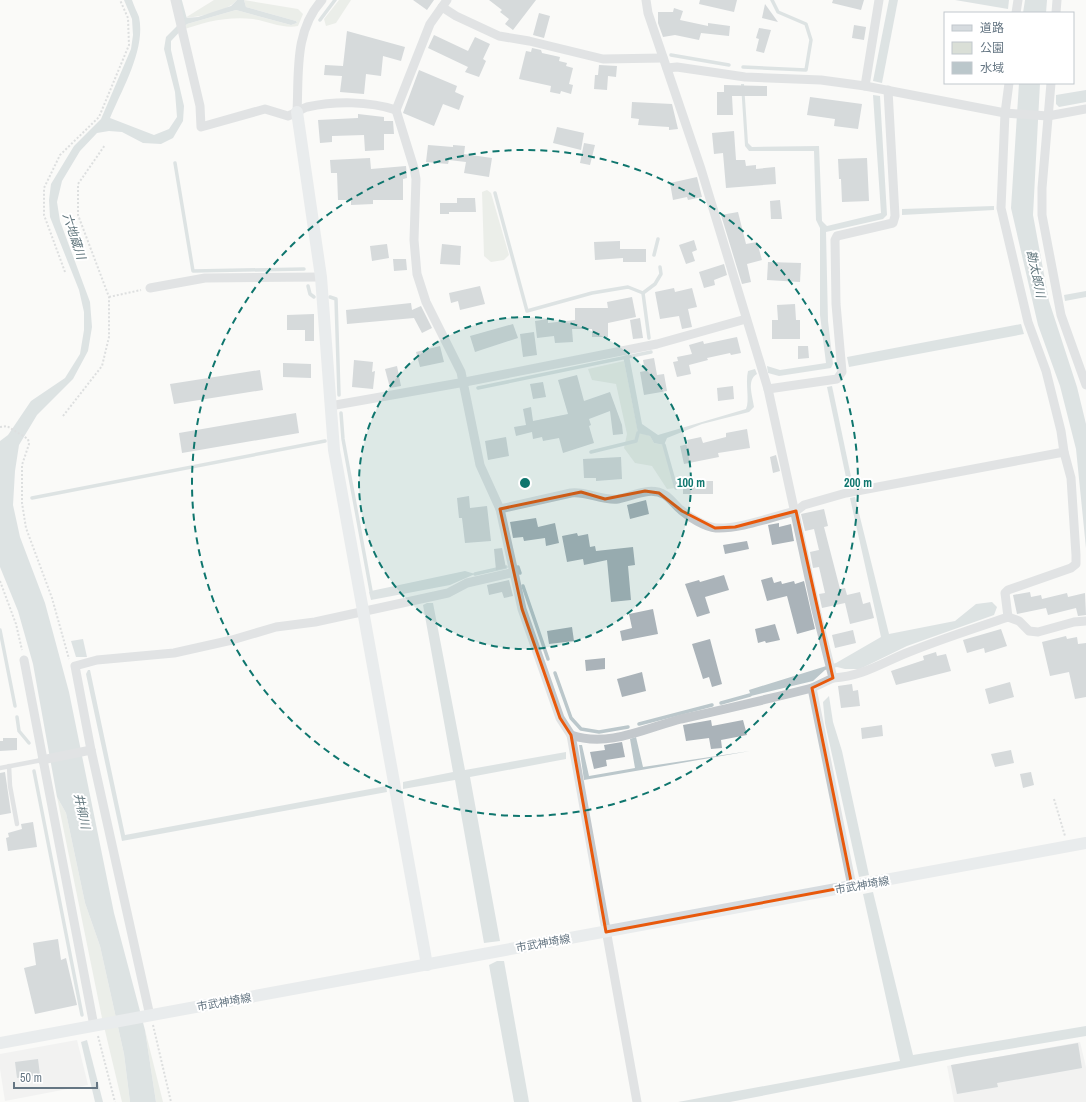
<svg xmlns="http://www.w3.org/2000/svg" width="1086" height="1102" font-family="'Archivo Narrow','Noto Sans JP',sans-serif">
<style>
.built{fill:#e8e9e9}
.green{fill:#dadfd7}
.water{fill:#bbc7cb}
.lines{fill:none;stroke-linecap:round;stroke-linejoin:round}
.stream{stroke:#bbc7cb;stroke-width:3.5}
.building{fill:#aab3b9}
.path{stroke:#bbbfc2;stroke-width:2;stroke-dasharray:2 2;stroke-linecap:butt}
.lane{stroke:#c3c8cc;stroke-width:4.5}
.street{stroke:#c3c8cc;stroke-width:9}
.secondary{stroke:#d6dbdf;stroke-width:12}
.marked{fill:none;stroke:#e8590c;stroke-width:3;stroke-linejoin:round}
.ring{fill:none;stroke:#0f766e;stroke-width:2;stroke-dasharray:7 5}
.labels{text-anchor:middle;stroke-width:4;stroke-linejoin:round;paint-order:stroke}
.street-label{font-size:11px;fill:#657683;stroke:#fff}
.water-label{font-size:12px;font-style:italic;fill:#60757c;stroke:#fff}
.centre{fill:#0f766e;stroke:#fff;stroke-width:2}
.ring-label{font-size:12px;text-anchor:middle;font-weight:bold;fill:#0f766e;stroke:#fff;stroke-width:4;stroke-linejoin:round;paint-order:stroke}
</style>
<rect width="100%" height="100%" fill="#fafaf8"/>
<g class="built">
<polygon points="77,1040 88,1085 5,1101 0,1069 0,1054"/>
<polygon points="1080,1042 1086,1067 1086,1102 954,1102 947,1066"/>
</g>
<g class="green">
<path d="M214,0h23c-12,13 -36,16 -52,18z"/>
<path d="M244,0l54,9 5,5 -5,12c-15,3 -30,-5 -45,-7 -25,-3 -50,3 -73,12l7,-7 49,-14 55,15 6,-2 -1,-2 -50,-14z"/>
<polygon points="339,0 351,0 336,23 326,26 324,19"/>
<polygon points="487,190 491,193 509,255 504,260 491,262 484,256 482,192"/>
<polygon points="624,361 638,432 650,436 654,443 664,445 676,488 667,489 652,466 635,463 624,448 627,434 616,384 592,380 588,369"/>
<polygon points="57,797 66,813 85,903 100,946 124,1054 130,1102 122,1102 102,1018"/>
<polygon points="145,1030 163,1102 156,1102"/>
</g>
<g class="water">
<path d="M124,0h8c2,6 5,12 7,17 7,32 -17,72 -29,101l44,17 15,-6 8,-12 -2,-25 -11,-43 2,-12 19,-19 13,-1 33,-11 6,-6h7l2,7 50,14 1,2 -6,2 -55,-15 -49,14 -16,17v9l13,56 -1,15 -10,17 -12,6 -18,-1 -21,-11 -13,-1 -12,2 -17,18 -18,30 -5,21 3,19 30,81 2,25 -4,24 -15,28 -36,36 -18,30 -4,26 -2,34 7,32 25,66 24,89 45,221 31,117 11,72h-26l-6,-48 -24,-108 -15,-43 -19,-90 -9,-16 -24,-133 -15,-53 -18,-44v-126l8,-6 23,-34 34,-23 15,-24 4,-24v-18l-5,-22 -29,-73 -1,-17 2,-16 23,-38 27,-27 30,-70 2,-14 -1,-16z"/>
<polygon points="889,0 898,0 882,83 873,81"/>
<polygon points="955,0 1009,0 1008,9"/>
<polygon points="1025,0 1047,0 1046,13 1023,13"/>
<polygon points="1019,83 1040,83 1033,215 1049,301 1077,387 1086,424 1086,548 1076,449 1060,386 1038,325 1011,208"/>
<polygon points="741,84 744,84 748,143 752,147 819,146 822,221 827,226 881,213 873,95 880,96 887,215 883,219 826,232 828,321 833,364 831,368 779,376 768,373 767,366 780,370 826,363 820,315 820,228 816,220 814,151 749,151 745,146"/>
<polygon points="1086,90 1086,102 1059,107 1056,104 1056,95"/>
<polygon points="994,206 994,210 902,215 902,209"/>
<polygon points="1086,291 1086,297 1065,301 1064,295"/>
<polygon points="1021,324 1024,334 849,367 847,357"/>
<path d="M629,355l13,69 16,11 88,-26c4,-8 -1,-26 2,-38l7,-2 2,5c-11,6 -4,23 -3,33l-5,5 -47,12 -35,14 -3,7 -10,-2 -4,-7 -12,-3 -15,-77z"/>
<polygon points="832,386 853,486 848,487 827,387"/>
<polygon points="855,497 889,634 955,621 976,604 992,602 997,607 994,615 907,646 860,669 845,669 837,667 825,670 813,681 751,696 749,690 836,663 881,637 850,498"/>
<polygon points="465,571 475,574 450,585 371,600 369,592 371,591"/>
<polygon points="427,603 433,603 465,770 566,752 566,759 470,777 500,941 484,943 455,780 403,789 403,782 453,772 423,605"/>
<polygon points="83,639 87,657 76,657 71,641"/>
<polygon points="88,670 90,670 125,835 386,786 387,792 122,841 86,674"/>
<polygon points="829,696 833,722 842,751 869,875 859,877 825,723 823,702"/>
<polygon points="636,737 643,767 750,751 584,780 579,745 582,745 589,776 635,768 630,739"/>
<polygon points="873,892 913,1055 1086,1026 1086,1036 967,1056 730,1102 678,1102 900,1061 863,894"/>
<polygon points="497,961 504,961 529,1102 514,1102 489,965"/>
<polygon points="87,1040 103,1102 95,1102 81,1042"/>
</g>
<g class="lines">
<g class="stream">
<polyline points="180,0 186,22"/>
<polyline points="320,20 335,0"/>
<polyline points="671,55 729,65"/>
<polyline points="743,67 806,70 811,40 806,24 778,12 772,0"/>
<polyline points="175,163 193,271 304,269"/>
<polyline points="495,193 527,311 592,293 628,287 643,293"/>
<polyline points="654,255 658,239"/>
<polyline points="308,286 310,294 314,297"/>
<polyline points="330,297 336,299 339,395"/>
<polyline points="649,338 643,293 655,284 661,274 660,267"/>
<polyline points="478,388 651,352"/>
<polyline points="341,413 343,439 371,591"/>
<polyline points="664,445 676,488"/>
<polyline points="591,452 636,441 638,433"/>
<polyline points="32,498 325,441"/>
<polyline points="518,567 520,573"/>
<polyline points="475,574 506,567"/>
<polyline points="523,586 548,659"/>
<polyline points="0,630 15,706"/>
<polyline points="555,673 571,718 581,729 599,732 628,727"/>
<polyline points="721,703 750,695"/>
<polyline points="17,717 19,731 29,743"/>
<polyline points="639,724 712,705"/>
<polyline points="34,771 82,1015"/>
</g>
</g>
<g class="building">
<polygon points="413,0 434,0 427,10"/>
<polygon points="489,0 536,0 513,30 505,24 509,19 500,12 502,10"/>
<polygon points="700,0 737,0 734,12 699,4"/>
<polygon points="833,0 864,0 861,10 832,3"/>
<polygon points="765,4 778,22 762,18"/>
<polygon points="674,8 683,11 680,20 708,26 708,23 730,26 729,36 701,33 699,40 675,35 663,37 658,23 658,12 673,12"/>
<polygon points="539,13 550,16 544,38 533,35"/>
<polygon points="854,25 866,27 864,40 852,38"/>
<polygon points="759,28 771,30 764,53 756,51 759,39 756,38"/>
<polygon points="347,31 405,47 401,61 383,56 381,76 366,74 364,94 340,92 342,76 324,75 325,65 343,66"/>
<polygon points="434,35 468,51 475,37 490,44 483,59 486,61 479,77 465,72 468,67 428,48"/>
<polygon points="532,48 541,50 542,53 560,57 559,61 567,63 566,66 573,68 569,84 573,85 571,94 561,91 560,94 550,92 551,86 519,79 526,51 531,52"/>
<polygon points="599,65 617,66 616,77 608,76 607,90 594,89 595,75 598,75"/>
<polygon points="419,70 457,86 455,92 464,96 459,110 443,104 434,126 403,113"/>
<polygon points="724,85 767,86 767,96 732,96 733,115 717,115 717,92 724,92"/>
<polygon points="810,97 862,104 858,129 834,126 835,119 807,115"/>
<polygon points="632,102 672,104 678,129 669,130 669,127 638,125 639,119 631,118"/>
<polygon points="358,114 384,117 384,121 393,121 394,134 384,134 384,150 365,151 364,135 332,136 332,142 320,143 318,120 358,118"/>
<polygon points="557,127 584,133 581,150 553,143"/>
<polygon points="734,131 736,160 745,160 746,166 756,165 756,169 775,167 776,184 726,188 723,153 714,154 712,133"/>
<polygon points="584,143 595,145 590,165 580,163"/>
<polygon points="428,145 453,147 453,145 465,146 464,154 492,158 489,177 464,173 466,162 449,160 448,164 426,162"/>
<polygon points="370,158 371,169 406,166 407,178 403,179 403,200 373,200 373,204 351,205 351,200 338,200 337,173 331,173 330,160"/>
<polygon points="867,158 869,201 842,202 841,179 839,179 838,159"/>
<polygon points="697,177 702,197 688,200 687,197 673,200 670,183"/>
<polygon points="457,198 475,198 476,212 449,212 449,214 440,214 440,203 457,203"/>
<polygon points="780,200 782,219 771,219 770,201"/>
<polygon points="738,212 746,244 757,242 762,260 747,264 751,282 742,284 721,215"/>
<polygon points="694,240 697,250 692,252 695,261 686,264 679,245"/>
<polygon points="620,241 620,249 646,249 646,262 623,262 623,258 595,260 594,242"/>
<polygon points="387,244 389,258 372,261 370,246"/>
<polygon points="442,244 461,246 460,265 440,264"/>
<polygon points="393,259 406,259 407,270 394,271"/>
<polygon points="768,262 801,263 800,282 767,280"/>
<polygon points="724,264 727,275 714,280 715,285 704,288 699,272"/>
<polygon points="480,286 485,304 460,310 458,301 451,303 449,293"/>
<polygon points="674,288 675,292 692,288 697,307 688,309 692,327 682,329 679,316 660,319 655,292"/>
<polygon points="632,297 636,317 608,323 608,337 592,337 592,329 572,329 573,342 555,343 554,336 537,338 535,321 548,319 548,323 575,320 575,308 608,308 607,302"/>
<polygon points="411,303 412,310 421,306 432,328 422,333 414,318 347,324 346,310"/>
<polygon points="795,304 796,320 800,320 800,339 772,339 772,320 778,320 777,305"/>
<polygon points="314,314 314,341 305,341 305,330 287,330 287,315"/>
<polygon points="640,318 643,338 633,339 630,320"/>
<polygon points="513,324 518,338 475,352 470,336"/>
<polygon points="534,332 537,355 523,357 520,334"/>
<polygon points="737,337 741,353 731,355 730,353 707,358 708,360 689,365 691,374 677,377 673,362 678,361 677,357 692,354 689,345 703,341 704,344"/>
<polygon points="440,346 444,362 420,367 416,352"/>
<polygon points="798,346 808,346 809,358 798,359"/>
<polygon points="654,358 657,375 664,374 667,391 644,395 640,372 645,371 643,360"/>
<polygon points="354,360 373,362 372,372 375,371 373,389 352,387"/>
<polygon points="283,363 311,364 311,378 283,377"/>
<polygon points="397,366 401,386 390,388 385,369"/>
<polygon points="260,370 263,390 174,404 170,384"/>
<polygon points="577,375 584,401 610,392 622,425 623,434 613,435 610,411 589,419 591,425 589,426 594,443 563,453 559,438 543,441 542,437 533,439 532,432 516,436 514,427 526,425 523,409 531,407 533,421 568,414 558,380"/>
<polygon points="543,382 546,397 533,399 530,384"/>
<polygon points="733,386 734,399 718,401 717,388"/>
<polygon points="296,413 299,433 182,453 179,433"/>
<polygon points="747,429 750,448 718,453 719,457 684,464 680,446 688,444 687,440 701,437 703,443 726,437 726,433"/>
<polygon points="506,437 509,456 488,460 485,441"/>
<polygon points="776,455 780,471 773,473 770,457"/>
<polygon points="621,457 622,479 596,481 596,478 584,478 583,459"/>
<rect x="683" y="481" width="30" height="13"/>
<polygon points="469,496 470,508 487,506 491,541 465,543 462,518 459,518 457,498"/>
<polygon points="646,500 649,514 630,519 627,505"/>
<polygon points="824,509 828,526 824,527 840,589 845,588 847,595 860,592 863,604 870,602 874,618 850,624 845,603 822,608 819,594 825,593 819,567 813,568 810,552 819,550 814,529 805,531 801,514"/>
<polygon points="536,518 538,527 555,523 559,543 546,546 545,538 524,541 523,537 513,538 510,522"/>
<polygon points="779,523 779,527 791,524 794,541 772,545 768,525"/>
<polygon points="577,533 578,536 588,534 590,547 595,546 596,551 633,547 635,565 628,566 631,600 611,602 607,560 584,565 583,559 567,562 562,536"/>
<polygon points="747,541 749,549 725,554 723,545"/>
<polygon points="502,548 506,568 496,570 494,549"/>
<polygon points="724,575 729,590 705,597 710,613 697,617 685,584 699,580 700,582"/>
<polygon points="772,577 774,583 781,581 782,584 794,581 795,584 804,581 815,629 797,634 787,596 767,601 761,580"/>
<polygon points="509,580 513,596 504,598 502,592 489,595 487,585"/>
<polygon points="1030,592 1031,597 1041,595 1042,599 1067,593 1068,597 1085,593 1086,615 1078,616 1076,608 1048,615 1046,608 1017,614 1013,595"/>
<polygon points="653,609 658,634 622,641 620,631 632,628 629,614"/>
<polygon points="775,624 780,640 766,643 765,641 758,643 755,629"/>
<polygon points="572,627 574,641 549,644 547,631"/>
<polygon points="1001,629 1007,646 985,653 984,648 967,653 963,640"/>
<polygon points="853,630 856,643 835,648 832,635"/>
<polygon points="1066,636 1067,639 1077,637 1078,644 1086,643 1086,697 1075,699 1069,672 1050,676 1042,642"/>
<polygon points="710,639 722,684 712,687 709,677 703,679 692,644"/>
<polygon points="936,652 937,656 946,654 951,671 896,685 891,671 924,660 923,656"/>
<polygon points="605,658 605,669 586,671 585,660"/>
<polygon points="642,672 646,691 622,697 617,679"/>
<polygon points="1010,682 1014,697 989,704 985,689"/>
<polygon points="852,684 853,691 858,690 860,706 841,708 838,686"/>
<polygon points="711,720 712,726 743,720 747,735 721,740 722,748 711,749 709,738 686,741 683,725"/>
<polygon points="882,725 883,736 862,739 861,728"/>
<polygon points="3,738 17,738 17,750 0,751 0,741 3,741"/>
<polygon points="622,742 625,757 606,760 607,766 594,769 590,752 605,750 604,745"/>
<polygon points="1011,750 1014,763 995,767 991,754"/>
<polygon points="5,772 11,813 0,815 0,773"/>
<polygon points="1031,772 1034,785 1023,788 1020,774"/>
<polygon points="33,822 37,847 8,851 6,838 9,837 8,833 22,829 21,824"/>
<polygon points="58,939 61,960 66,958 77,1005 35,1014 24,968 36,965 33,943"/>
<polygon points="1078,1043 1082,1068 997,1083 998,1087 957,1094 951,1065"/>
<polygon points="38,1059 40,1075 17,1078 15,1062"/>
</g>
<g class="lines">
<g class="path">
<polyline points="65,272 44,215 44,188 60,155 99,117 129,45 128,18 120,0"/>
<polyline points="109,297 141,290"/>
<polyline points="63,416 102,366 109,337 109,297 78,215 78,184 105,145"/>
<polyline points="0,427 7,426 28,439 29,444 22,465 22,503 26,528 52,598 69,659"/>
<polyline points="0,581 16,624 22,650"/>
<polyline points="1054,799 1065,836"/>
<polyline points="153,1025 171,1102"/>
<polyline points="98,1036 115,1102"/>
</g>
<g class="lane">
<polyline points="9,766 10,786 17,824"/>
<polyline points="0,768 42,760"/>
</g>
<g class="street">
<path d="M175,0l25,106 1,21 64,-18 23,7c6,-2 13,-7 19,-9 28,-6 62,-6 89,3l34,-86 17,-24"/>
<polyline points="646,0 648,13 701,169 768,389 816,610 833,678 812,688 852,886"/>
<polyline points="442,7 456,16 499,36 529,41 603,59 663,58"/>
<polyline points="1016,13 1018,0"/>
<polyline points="1056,13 1057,0"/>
<polyline points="667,68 677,67 745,77 821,80 865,86 1005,113 1048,116 1086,109"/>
<polyline points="1051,83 1042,188 1042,215 1061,315 1086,385"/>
<polyline points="865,86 879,0"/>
<polyline points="396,110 414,168 416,179 414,240 417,274 426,302 461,372 480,465 500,509 522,609 560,718 571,735 637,1102"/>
<path d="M297,112c2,-39 -3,-81 25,-112"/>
<polyline points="150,288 205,278 321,277"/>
<polyline points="768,389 837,379 842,372 836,304 835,240 837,236 893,223 895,216 888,90"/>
<polyline points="330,406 465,382 657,344 746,319"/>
<path d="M500,509l71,-16c16,-2 31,8 47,6 16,-3 32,-13 47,-4 6,4 11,11 16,15 8,7 24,17 35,18 26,1 54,-11 80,-17l8,-6 42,-12 218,-41"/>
<polyline points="1008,617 1005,593 1008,590 1071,568 1076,564 1076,555 1071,478 1064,452 1061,431 1046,371 1028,322 1001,208 1005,113 1009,83"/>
<polyline points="24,660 94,1026"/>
<path d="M833,678c31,-2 48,-15 76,-26 32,-13 66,-24 99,-35l11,4 10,10 9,1 36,-10 12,-1"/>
<path d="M571,735c37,13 75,-7 110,-16 44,-10 88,-20 131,-31"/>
<polyline points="42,760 91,750"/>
<polyline points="150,1016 91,750 75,666 97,660 174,653 232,640 276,627 315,622 448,593 467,583 515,572"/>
</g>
<g class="secondary">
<polyline points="297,112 321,277 334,450 427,965"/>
<polyline points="0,1043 1086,843"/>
</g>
</g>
<path d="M0 0H1086V1102H0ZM645,491l14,2 23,18 33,17 20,-1 61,-16 37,167 -21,10 40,198 -246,46 -35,-197 -11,-17 -38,-109 -22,-100 81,-17 24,7z" fill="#fafaf8" fill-opacity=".55" fill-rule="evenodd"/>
<path class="marked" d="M645,491l14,2 23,18 33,17 20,-1 61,-16 37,167 -21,10 40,198 -246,46 -35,-197 -11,-17 -38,-109 -22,-100 81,-17 24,7z"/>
<circle cx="525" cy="483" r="166" fill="#0f766e" fill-opacity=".12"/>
<g class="ring">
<circle cx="525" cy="483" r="166"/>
<circle cx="525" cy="483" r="333"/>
</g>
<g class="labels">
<g class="street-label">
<text transform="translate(862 885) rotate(-10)" y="4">市武神埼線</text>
<text transform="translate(543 943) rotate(-10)" y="4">市武神埼線</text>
<text transform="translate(224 1002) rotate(-10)" y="4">市武神埼線</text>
</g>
<g class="water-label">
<text transform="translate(74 236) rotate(72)" y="4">六地蔵川</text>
<text transform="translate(1036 274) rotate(78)" y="4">勘太郎川</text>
<text transform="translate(82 811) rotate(78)" y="4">井柳川</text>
</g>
</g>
<circle cx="525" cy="483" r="6" class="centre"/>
<g class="ring-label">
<text x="691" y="487">100 m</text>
<text x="858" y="487">200 m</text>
</g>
<rect x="944" y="12" width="130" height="72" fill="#ffffff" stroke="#c1c8cd"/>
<rect x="952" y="25" width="20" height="6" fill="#d6dbdf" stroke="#c1c8cd"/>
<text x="980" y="32" font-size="12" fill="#657683">道路</text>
<rect x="952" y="42" width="20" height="12" fill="#dadfd7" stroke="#c1c8cd"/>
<text x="980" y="52" font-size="12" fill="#657683">公園</text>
<rect x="952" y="62" width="20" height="12" fill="#bbc7cb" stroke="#c1c8cd"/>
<text x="980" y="72" font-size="12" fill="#657683">水域</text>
<path d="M14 1082v6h83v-6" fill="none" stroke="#657683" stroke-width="2"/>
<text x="20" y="1082" font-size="12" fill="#657683" stroke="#ffffff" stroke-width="3" paint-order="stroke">50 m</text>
</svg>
